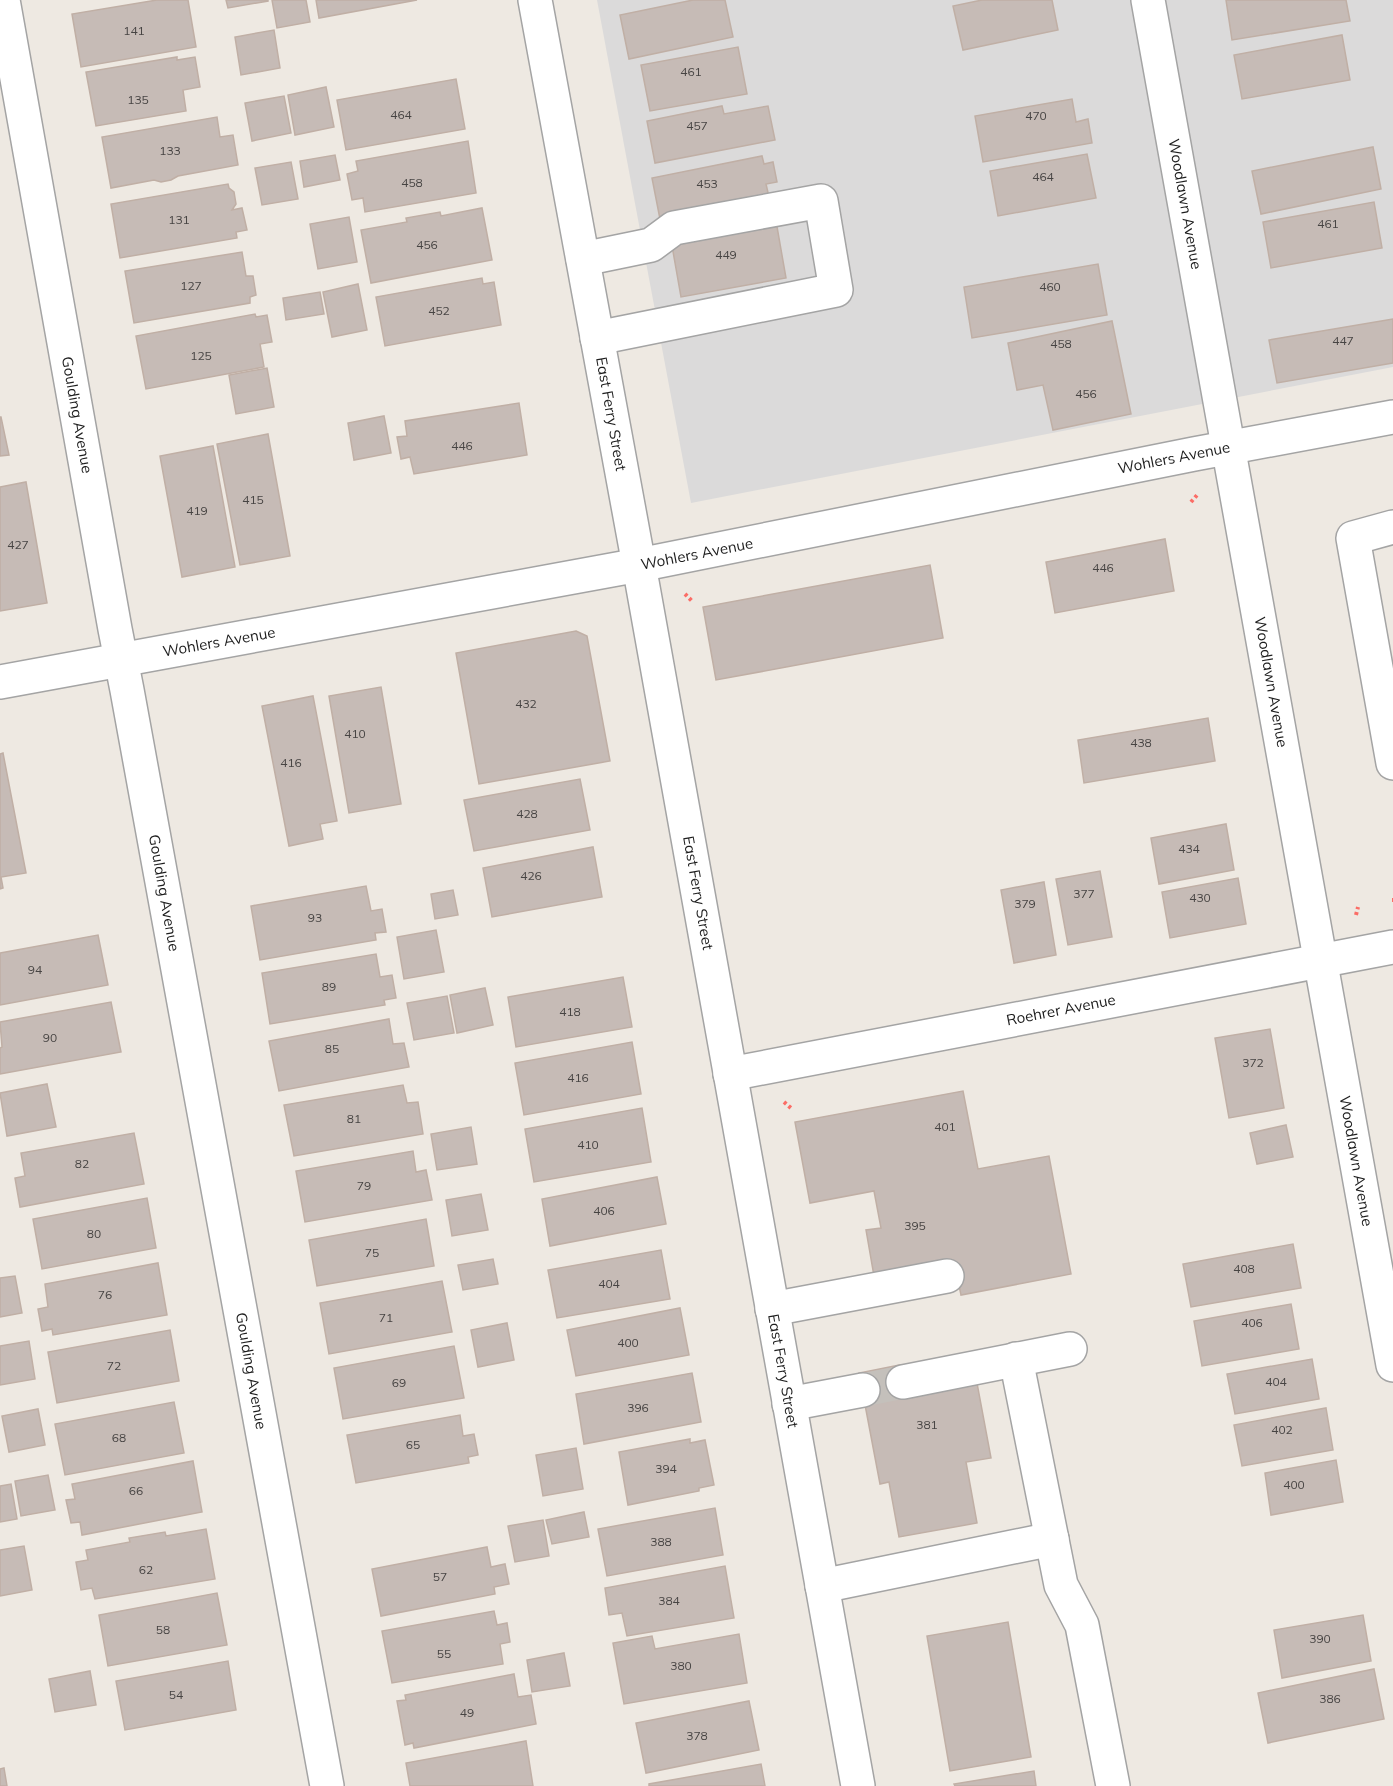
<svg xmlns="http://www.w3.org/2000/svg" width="1393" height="1786" font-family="Mulish,sans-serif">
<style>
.residential{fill:#dbdada}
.building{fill:#c6bbb6;stroke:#c0afa5;stroke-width:1.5}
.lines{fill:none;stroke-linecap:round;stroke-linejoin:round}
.minor-tunnel{stroke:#c4c0bb;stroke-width:33;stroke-dasharray:33 16;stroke-linecap:butt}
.minor-casing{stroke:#a4a4a4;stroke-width:36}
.path{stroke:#fb6d66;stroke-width:4;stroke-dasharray:3 3;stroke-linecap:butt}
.minor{stroke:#fff;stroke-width:33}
.labels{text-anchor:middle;stroke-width:6;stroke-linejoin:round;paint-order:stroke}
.number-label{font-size:12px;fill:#474443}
.street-label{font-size:15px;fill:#1d1d1d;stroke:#fff}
</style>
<rect width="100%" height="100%" fill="#eee9e2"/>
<polygon class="residential" points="597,0 1393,0 1393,367 691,503"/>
<g class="building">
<polygon points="157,0 188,0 196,47 81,67 72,14"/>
<polygon points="226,0 268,0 268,1 228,8"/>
<polygon points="272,0 306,0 310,22 277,28"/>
<polygon points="316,0 417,0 319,18"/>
<polygon points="693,0 725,0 733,37 629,59 620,15"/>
<polygon points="982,0 1052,0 1058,30 963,50 953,6"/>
<polygon points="1226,0 1346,0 1350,21 1232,40"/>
<polygon points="274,30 280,68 241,75 235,37"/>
<polygon points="1342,35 1350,80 1242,99 1234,55"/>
<polygon points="738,47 747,94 650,111 641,65"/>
<polygon points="177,57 177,60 195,57 200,87 183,90 186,111 96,126 86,72"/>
<polygon points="456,79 465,129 346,150 337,100"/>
<polygon points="326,87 334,127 295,135 288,95"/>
<polygon points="284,96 291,133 252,141 245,103"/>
<polygon points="1072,99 1076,122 1088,119 1092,143 983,162 975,116"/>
<polygon points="722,106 724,114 768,106 775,140 655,163 647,121"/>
<polygon points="217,117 220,137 233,135 238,165 178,176 171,180 161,182 154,180 111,188 102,137"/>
<polygon points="468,141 476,193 365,212 363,198 352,200 347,174 358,171 356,161"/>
<polygon points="1373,147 1381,189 1261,214 1252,171"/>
<polygon points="1087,154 1096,198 998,216 990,171"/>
<polygon points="335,155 340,180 304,187 300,161"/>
<polygon points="762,156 764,164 773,162 777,182 766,184 769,197 660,219 652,178"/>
<polygon points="291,162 298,199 262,205 255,168"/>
<polygon points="228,184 229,188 234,192 236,204 232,210 242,208 247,230 236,232 237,238 120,258 111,204"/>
<polygon points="1374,202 1382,248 1271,268 1263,222"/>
<polygon points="482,208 492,260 371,283 361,230 407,222 406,218 440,212 441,216"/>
<polygon points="349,217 357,262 318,269 310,224"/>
<polygon points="776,221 786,278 681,297 671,240"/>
<polygon points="242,252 246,276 253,276 256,295 250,297 250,303 134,323 125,271"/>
<polygon points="1098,264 1107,315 972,338 964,287"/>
<polygon points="482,278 483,284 494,282 501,325 385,346 376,297"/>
<polygon points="358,284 367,330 332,337 323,292"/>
<polygon points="320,292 324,314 286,320 283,298"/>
<polygon points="255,314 256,317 267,315 272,342 260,344 264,367 146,389 136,336"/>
<polygon points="1393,319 1393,363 1277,383 1269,340"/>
<polygon points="1112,321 1131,414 1053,430 1043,385 1017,390 1008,343"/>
<polygon points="267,368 274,407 236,414 229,375"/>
<polygon points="519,403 527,455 414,474 410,457 401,459 397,437 407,436 405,421"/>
<polygon points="384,416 391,453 354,460 348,423"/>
<polygon points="0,417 1,417 9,455 0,456"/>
<polygon points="268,434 290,556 240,565 217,444"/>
<polygon points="213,446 235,567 182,577 160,456"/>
<polygon points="26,482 47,603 0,611 0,487"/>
<polygon points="1165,539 1174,591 1055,613 1046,562"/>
<polygon points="930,565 943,638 716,680 703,607"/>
<polygon points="576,631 587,636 610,761 479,784 456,653"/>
<polygon points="381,687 401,804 349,813 329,696"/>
<polygon points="313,696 337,821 320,824 323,839 289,846 262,706"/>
<polygon points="1208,718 1215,761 1084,783 1078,740"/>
<polygon points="3,753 26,873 1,877 3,888 0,889 0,754"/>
<polygon points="580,779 590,830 474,851 464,800"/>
<polygon points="1226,824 1234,870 1159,884 1151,838"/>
<polygon points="593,847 602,897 492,917 483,868"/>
<polygon points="1100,871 1112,937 1068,945 1056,879"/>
<polygon points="1238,878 1246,924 1170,938 1162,892"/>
<polygon points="1044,882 1056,955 1014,963 1001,890"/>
<polygon points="366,886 371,911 382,909 386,932 375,933 376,940 260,960 251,906"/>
<polygon points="453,890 458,915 435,919 431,894"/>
<polygon points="436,930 444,972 404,979 397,937"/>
<polygon points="98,935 108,985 0,1005 0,953"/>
<polygon points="376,954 380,977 392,975 396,998 384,1000 385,1005 270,1024 262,973"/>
<polygon points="623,977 632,1027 516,1047 508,997"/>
<polygon points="485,988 493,1025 457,1033 450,995"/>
<polygon points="447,996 454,1033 414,1040 407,1003"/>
<polygon points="111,1002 121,1052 0,1074 0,1048 2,1047 0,1022"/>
<polygon points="389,1019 393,1044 404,1043 409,1067 279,1091 269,1041"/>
<polygon points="1270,1029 1284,1108 1229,1118 1215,1038"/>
<polygon points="632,1042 641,1094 524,1115 515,1063"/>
<polygon points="47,1084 56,1127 7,1136 0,1093"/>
<polygon points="403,1085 407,1103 418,1102 423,1134 294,1156 284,1105"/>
<polygon points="963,1091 978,1169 1049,1156 1071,1274 961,1295 954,1261 874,1276 866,1230 881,1228 874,1191 810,1203 795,1122"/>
<polygon points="642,1108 651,1162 534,1182 525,1129"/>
<polygon points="1286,1125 1293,1157 1257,1164 1250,1133"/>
<polygon points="471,1127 477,1164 437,1170 431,1134"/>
<polygon points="134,1133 144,1184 20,1207 15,1178 25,1176 21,1153"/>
<polygon points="413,1151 416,1172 426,1170 432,1200 305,1222 296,1171"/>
<polygon points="657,1177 666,1224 550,1246 542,1199"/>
<polygon points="481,1194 488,1230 452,1236 446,1200"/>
<polygon points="147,1198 156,1248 42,1269 33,1219"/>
<polygon points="426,1219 434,1266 317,1286 309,1240"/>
<polygon points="1293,1244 1301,1288 1191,1307 1183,1264"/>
<polygon points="661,1250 670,1299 557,1318 548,1270"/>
<polygon points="493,1259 498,1284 463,1290 458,1265"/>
<polygon points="158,1263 167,1315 53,1335 52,1329 42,1331 38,1309 48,1307 45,1284"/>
<polygon points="15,1276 22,1313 0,1317 0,1278"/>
<polygon points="442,1281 452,1332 329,1354 320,1303"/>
<polygon points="1291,1304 1299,1349 1202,1366 1194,1321"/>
<polygon points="680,1308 689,1355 576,1376 567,1330"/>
<polygon points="507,1323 514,1360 478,1367 471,1330"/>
<polygon points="170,1330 179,1381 57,1403 48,1352"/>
<polygon points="29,1341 35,1379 0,1385 0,1346"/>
<polygon points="454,1346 464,1398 343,1419 334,1368"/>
<polygon points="1312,1359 1319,1399 1235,1414 1227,1374"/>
<polygon points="900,1365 905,1392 977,1383 991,1458 966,1462 977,1523 899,1537 889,1482 880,1484 859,1373"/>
<polygon points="692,1373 701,1422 584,1444 576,1394"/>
<polygon points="174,1402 184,1453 65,1475 55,1424"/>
<polygon points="1326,1408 1333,1450 1242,1466 1234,1425"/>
<polygon points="38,1409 45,1445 9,1452 2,1416"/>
<polygon points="460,1415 463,1436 474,1434 478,1455 468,1457 469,1463 356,1483 347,1435"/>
<polygon points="690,1439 690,1443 705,1440 714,1485 699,1488 699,1491 628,1505 619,1452"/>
<polygon points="576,1448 583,1489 543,1496 536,1455"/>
<polygon points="1336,1460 1343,1502 1271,1515 1265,1473"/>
<polygon points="193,1461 202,1512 82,1535 80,1522 71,1523 66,1500 75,1499 72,1484"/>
<polygon points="48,1475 55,1510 21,1516 15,1481"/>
<polygon points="11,1484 17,1519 0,1522 0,1486"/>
<polygon points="715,1508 723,1555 607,1576 598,1529"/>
<polygon points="584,1512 589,1537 552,1544 546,1520"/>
<polygon points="543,1520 549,1556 515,1562 508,1526"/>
<polygon points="206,1529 215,1579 95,1599 92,1588 81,1590 76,1562 88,1560 86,1550 130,1542 129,1538 165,1532 166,1536"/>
<polygon points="24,1546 32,1590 0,1596 0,1550"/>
<polygon points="487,1547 491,1567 505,1564 509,1584 494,1587 495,1594 381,1616 372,1569"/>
<polygon points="725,1566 734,1618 627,1636 622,1613 609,1615 605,1588"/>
<polygon points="217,1593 227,1645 108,1666 99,1615"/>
<polygon points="494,1611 497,1625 507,1623 510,1642 500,1644 503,1664 392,1683 382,1631"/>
<polygon points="1363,1615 1371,1661 1282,1678 1274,1630"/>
<polygon points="1008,1622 1031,1757 950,1771 927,1636"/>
<polygon points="739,1634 747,1683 624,1704 613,1643 652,1636 655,1649"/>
<polygon points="564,1653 570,1686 532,1692 527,1660"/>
<polygon points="228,1661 236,1710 125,1730 116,1681"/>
<polygon points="1374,1669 1384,1719 1268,1743 1258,1693"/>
<polygon points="90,1671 96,1705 55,1712 49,1679"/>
<polygon points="514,1674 518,1697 531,1695 536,1724 414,1748 413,1743 405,1745 397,1701 406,1700 405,1695"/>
<polygon points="749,1701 759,1750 646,1773 636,1723"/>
<polygon points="526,1741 533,1786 410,1786 406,1763"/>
<polygon points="761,1764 765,1786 649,1786 649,1784"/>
<polygon points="4,1768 7,1786 0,1786 0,1769"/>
<polygon points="1034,1771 1036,1786 955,1786 954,1784"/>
</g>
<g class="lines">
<polyline class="minor-tunnel" points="863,1390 903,1382"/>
<g class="minor-casing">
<g id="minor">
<polyline points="3,0 115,629 127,690 327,1786"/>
<polyline points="535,0 639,565 858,1786"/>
<polyline points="1148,0 1393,1365"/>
<polyline points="583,259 651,245 674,228 821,201 836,290 597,338"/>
<polyline points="1393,527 1353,538 1393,763"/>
<polyline points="0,682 639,565 1194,454 1393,417"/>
<polyline points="730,1074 1393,947"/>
<polyline points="772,1309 947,1276"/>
<polyline points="1016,1359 1061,1585 1082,1625 1113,1786"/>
<polyline points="903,1382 1070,1349"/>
<polyline points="789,1404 863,1390"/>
<polyline points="822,1586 1052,1539"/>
</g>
</g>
<g class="path">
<polyline points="1191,502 1198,494"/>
<polyline points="685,594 692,601"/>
<polyline points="1392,900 1393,900"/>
<polyline points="1356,915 1358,907"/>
<polyline points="784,1102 791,1108"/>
</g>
<use href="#minor" class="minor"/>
</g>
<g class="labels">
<g class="number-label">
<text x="134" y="35">141</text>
<text x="691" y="76">461</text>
<text x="138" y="104">135</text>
<text x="401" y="119">464</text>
<text x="1036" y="120">470</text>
<text x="697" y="130">457</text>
<text x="170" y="155">133</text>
<text x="1043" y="181">464</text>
<text x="412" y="187">458</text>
<text x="707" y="188">453</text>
<text x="179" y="224">131</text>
<text x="1328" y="228">461</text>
<text x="427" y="249">456</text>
<text x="726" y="259">449</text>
<text x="191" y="290">127</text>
<text x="1050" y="291">460</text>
<text x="439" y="315">452</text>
<text x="1343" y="345">447</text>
<text x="1061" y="348">458</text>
<text x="201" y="360">125</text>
<text x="1086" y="398">456</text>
<text x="462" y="450">446</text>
<text x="253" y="504">415</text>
<text x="197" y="515">419</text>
<text x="18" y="549">427</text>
<text x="1103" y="572">446</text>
<text x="526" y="708">432</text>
<text x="355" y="738">410</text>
<text x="1141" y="747">438</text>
<text x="291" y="767">416</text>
<text x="527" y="818">428</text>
<text x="1189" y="853">434</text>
<text x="531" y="880">426</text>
<text x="1084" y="898">377</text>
<text x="1200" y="902">430</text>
<text x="1025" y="908">379</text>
<text x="315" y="922">93</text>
<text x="35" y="974">94</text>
<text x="329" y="991">89</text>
<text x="570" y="1016">418</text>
<text x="50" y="1042">90</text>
<text x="332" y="1053">85</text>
<text x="1253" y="1067">372</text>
<text x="578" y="1082">416</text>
<text x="354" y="1123">81</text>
<text x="945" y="1131">401</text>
<text x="588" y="1149">410</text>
<text x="82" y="1168">82</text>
<text x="364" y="1190">79</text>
<text x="604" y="1215">406</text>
<text x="915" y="1230">395</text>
<text x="94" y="1238">80</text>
<text x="372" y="1257">75</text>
<text x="1244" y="1273">408</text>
<text x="609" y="1288">404</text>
<text x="105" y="1299">76</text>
<text x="386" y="1322">71</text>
<text x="1252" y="1327">406</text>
<text x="628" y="1347">400</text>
<text x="114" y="1370">72</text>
<text x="1276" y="1386">404</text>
<text x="399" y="1387">69</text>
<text x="638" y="1412">396</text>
<text x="927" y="1429">381</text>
<text x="1282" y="1434">402</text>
<text x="119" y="1442">68</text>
<text x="413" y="1449">65</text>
<text x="666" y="1473">394</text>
<text x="1294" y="1489">400</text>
<text x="136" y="1495">66</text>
<text x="661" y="1546">388</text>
<text x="146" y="1574">62</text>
<text x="440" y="1581">57</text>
<text x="669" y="1605">384</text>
<text x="163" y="1634">58</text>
<text x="1320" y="1643">390</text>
<text x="444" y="1658">55</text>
<text x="681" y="1670">380</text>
<text x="176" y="1699">54</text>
<text x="1330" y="1703">386</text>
<text x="467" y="1717">49</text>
<text x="697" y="1740">378</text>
</g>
<g class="street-label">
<text transform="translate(1185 204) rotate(80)" y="5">Woodlawn Avenue</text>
<text transform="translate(611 414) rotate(80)" y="5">East Ferry Street</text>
<text transform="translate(77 415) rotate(80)" y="5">Goulding Avenue</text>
<text transform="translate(1174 458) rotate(-11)" y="5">Wohlers Avenue</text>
<text transform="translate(697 554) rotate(-11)" y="5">Wohlers Avenue</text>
<text transform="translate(219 642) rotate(-10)" y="5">Wohlers Avenue</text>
<text transform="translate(1271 682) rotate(80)" y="5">Woodlawn Avenue</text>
<text transform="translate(164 893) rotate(80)" y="5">Goulding Avenue</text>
<text transform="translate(698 893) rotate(80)" y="5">East Ferry Street</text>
<text transform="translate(1061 1010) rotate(-11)" y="5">Roehrer Avenue</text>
<text transform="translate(1356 1161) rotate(80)" y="5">Woodlawn Avenue</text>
<text transform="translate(251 1371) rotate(80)" y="5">Goulding Avenue</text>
<text transform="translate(783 1371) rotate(80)" y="5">East Ferry Street</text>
</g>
</g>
</svg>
